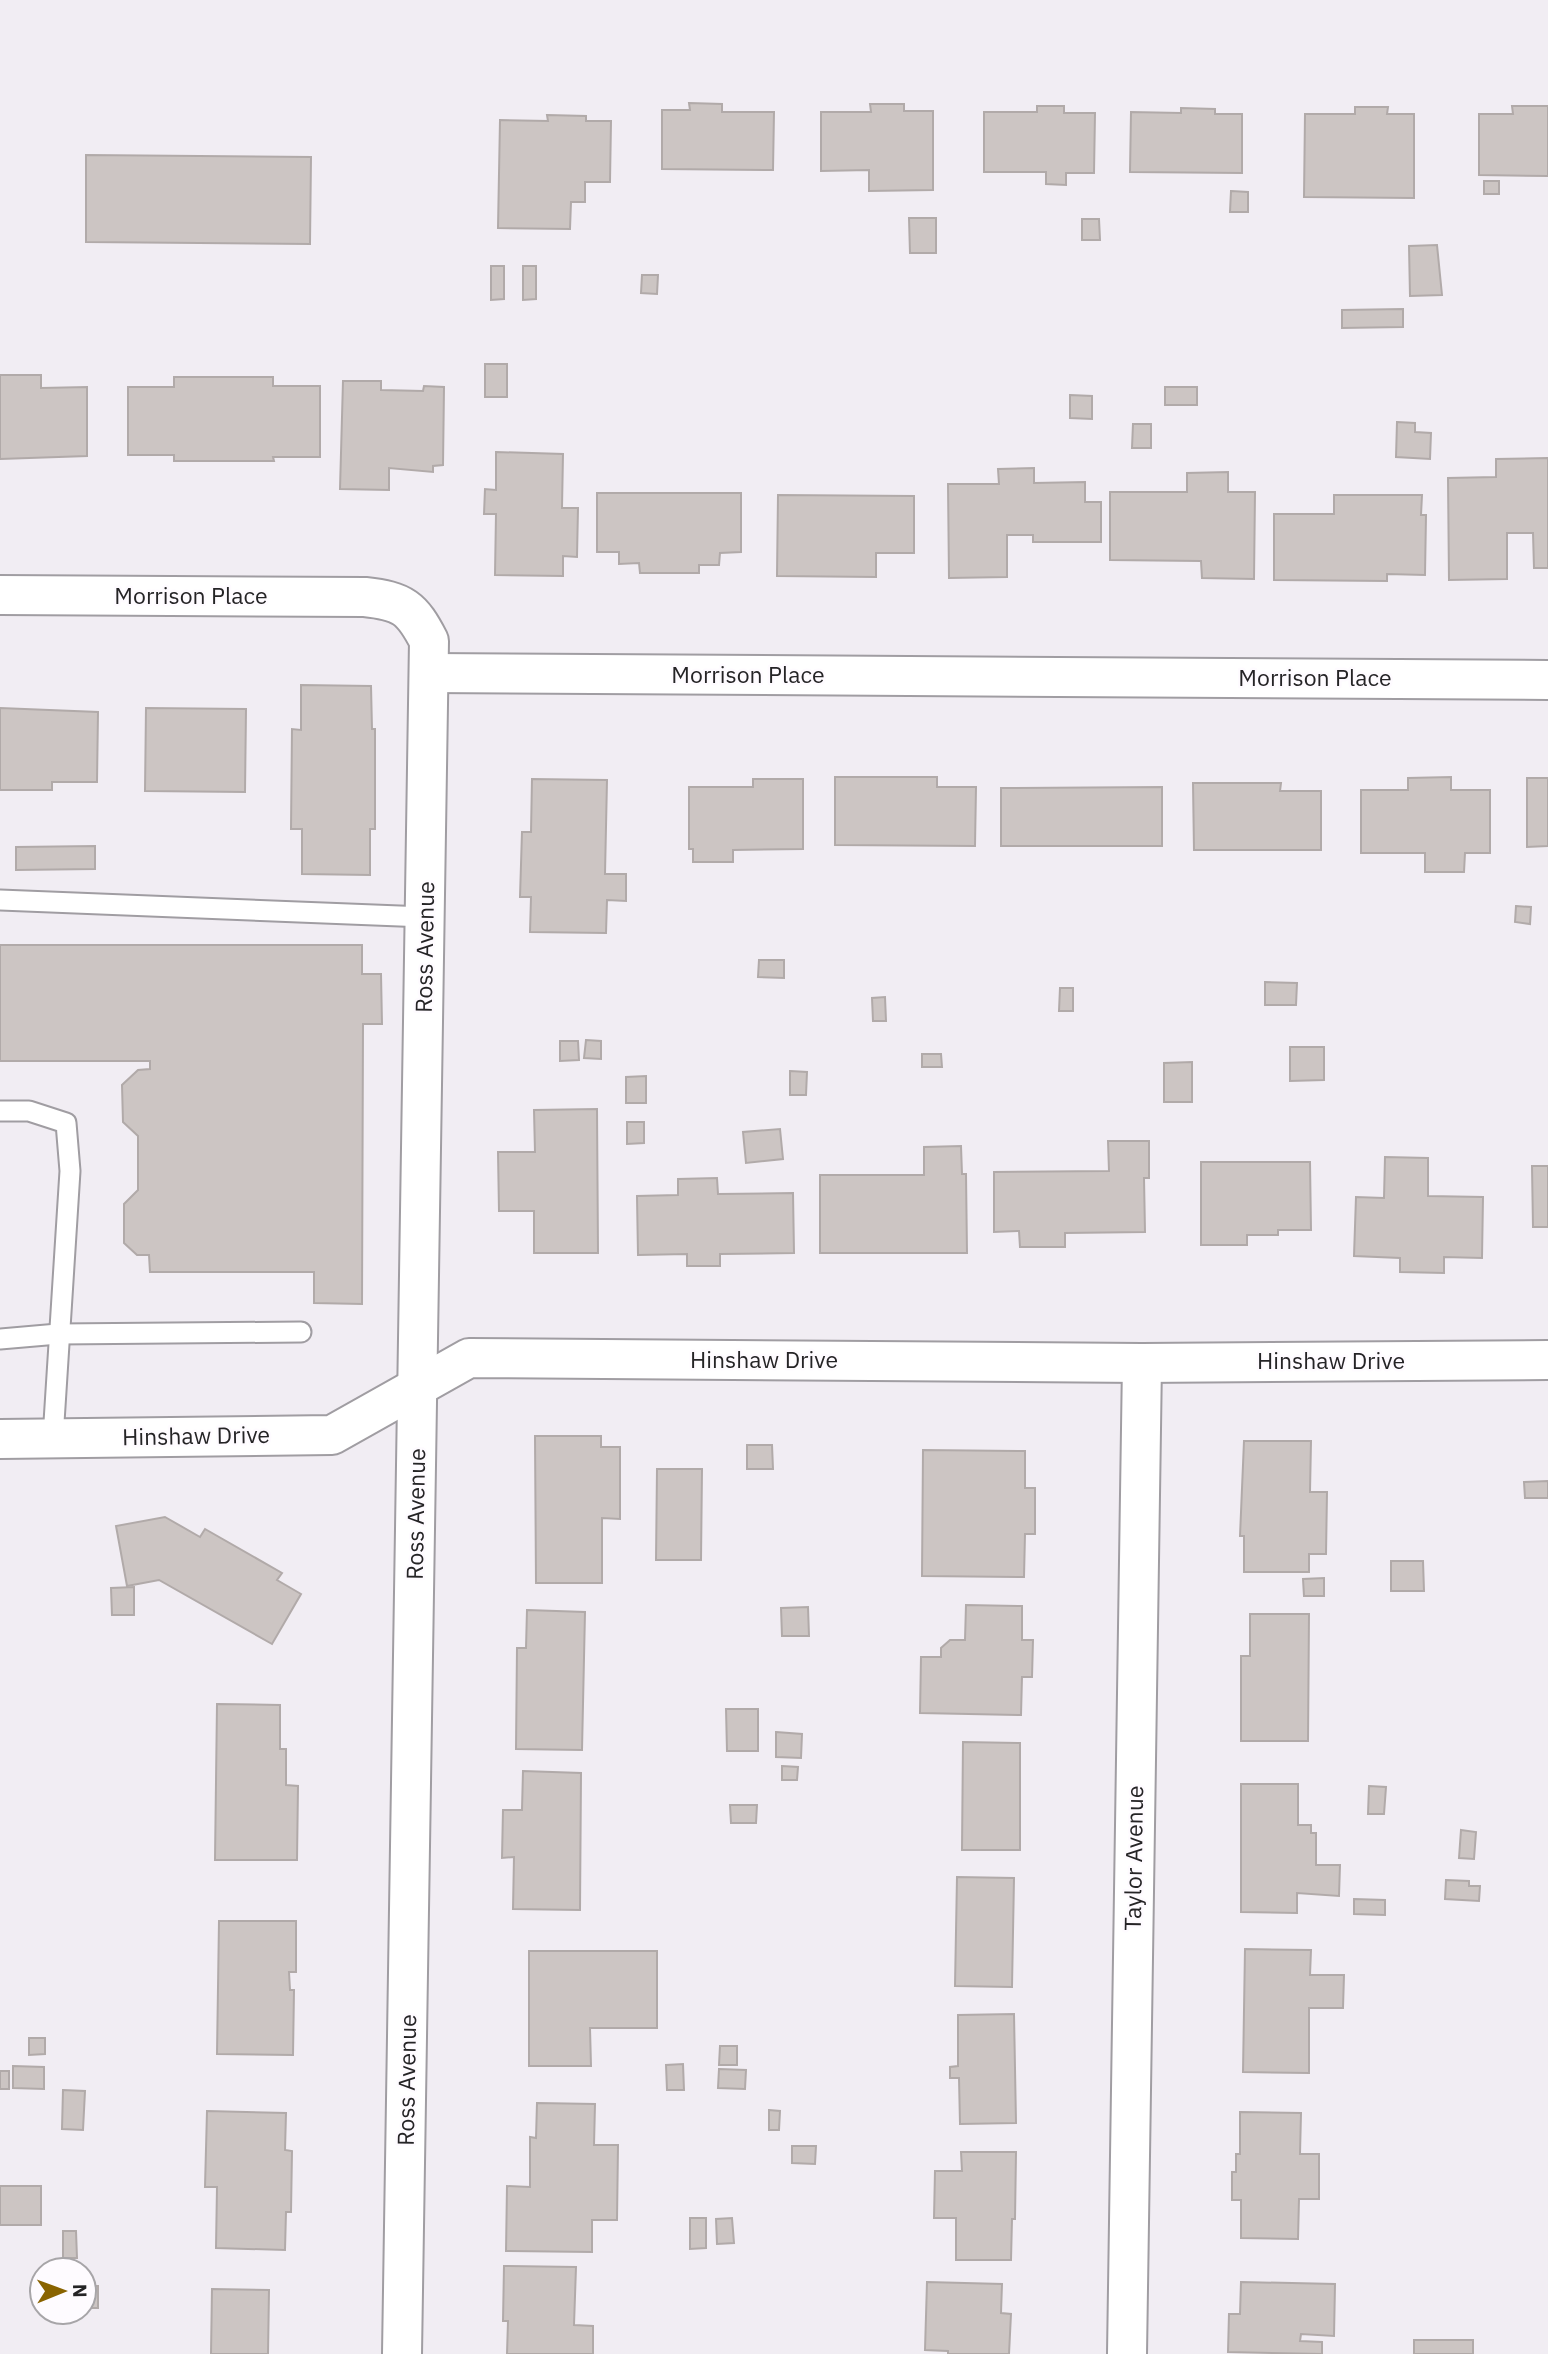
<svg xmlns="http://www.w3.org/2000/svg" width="1548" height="2354" font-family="'IBM Plex Sans',sans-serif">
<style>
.building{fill:#ccc5c3;stroke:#b1aaa9;stroke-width:2}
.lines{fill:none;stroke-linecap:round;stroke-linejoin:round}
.lane-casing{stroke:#a09da2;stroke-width:23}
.street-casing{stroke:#a09da2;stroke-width:42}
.lane{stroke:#fff;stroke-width:19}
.street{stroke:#fff;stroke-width:38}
.labels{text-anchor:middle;stroke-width:5;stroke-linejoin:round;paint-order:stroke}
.street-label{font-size:23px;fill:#252426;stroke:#fefbff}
</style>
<rect width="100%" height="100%" fill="#f1edf3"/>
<g class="building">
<polygon points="689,103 722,104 722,112 774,112 773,170 662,169 662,110 690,110"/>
<polygon points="870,104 904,104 904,111 933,111 933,190 869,191 869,170 821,171 821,112 871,112"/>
<polygon points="1037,106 1064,106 1064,113 1095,113 1094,173 1066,173 1066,185 1046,184 1046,172 984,172 984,112 1037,112"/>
<polygon points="1512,106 1548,106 1548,176 1479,175 1479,114 1513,114"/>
<polygon points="1355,107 1388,107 1387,114 1414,114 1414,198 1304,197 1305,114 1355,114"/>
<polygon points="1181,108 1215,109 1215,114 1242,114 1242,173 1130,172 1131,112 1181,113"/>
<polygon points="547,115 586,116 586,121 611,121 610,182 585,182 585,202 571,202 570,229 498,228 500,120 548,121"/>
<polygon points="86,155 311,157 310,244 86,242"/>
<rect x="1484" y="181" width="15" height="13"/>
<polygon points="1231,191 1248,192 1248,212 1230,212"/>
<polygon points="909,218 936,218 936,253 910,253"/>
<polygon points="1082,219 1099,219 1100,240 1082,240"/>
<polygon points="1437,245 1442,295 1410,296 1409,246"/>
<polygon points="491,266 504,266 504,299 491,300"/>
<polygon points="523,266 536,266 536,299 523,300"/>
<polygon points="642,275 658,275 657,294 641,293"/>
<polygon points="1403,309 1403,327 1342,328 1342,310"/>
<rect x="485" y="364" width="22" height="33"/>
<polygon points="0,375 41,375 41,388 87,387 87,456 0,459"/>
<polygon points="174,377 273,377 273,386 320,386 320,457 273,457 274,461 174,461 174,455 128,455 128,387 174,387"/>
<polygon points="343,381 381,381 381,390 423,391 424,386 444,387 443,465 433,466 433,472 389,468 389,490 340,489"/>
<rect x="1165" y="387" width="32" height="18"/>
<polygon points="1070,395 1092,396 1092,419 1070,418"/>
<polygon points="1397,422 1415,423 1415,432 1431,433 1430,459 1396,457"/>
<polygon points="1133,424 1151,424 1151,448 1132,448"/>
<polygon points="496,452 563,454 562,508 578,508 577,557 563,556 563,576 495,575 496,514 484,514 485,489 496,490"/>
<polygon points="1548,458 1548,568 1534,568 1533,533 1507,533 1507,579 1449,580 1448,478 1496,477 1496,459"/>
<polygon points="1034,468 1034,483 1085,482 1085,502 1101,502 1101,542 1033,542 1033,535 1007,535 1007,577 949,578 948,484 999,484 998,469"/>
<polygon points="1228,472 1228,492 1255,492 1254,579 1202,578 1201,561 1110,560 1110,492 1187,492 1187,473"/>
<polygon points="597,493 741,493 741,552 720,553 719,565 699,565 699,573 640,573 639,563 619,564 619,552 597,552"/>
<polygon points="778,495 914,496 914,553 876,553 876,577 777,576"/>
<polygon points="1334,495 1422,495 1421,515 1426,515 1425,575 1387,574 1387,581 1274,580 1274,514 1334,514"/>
<polygon points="301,685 371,686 372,729 375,729 375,829 370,829 370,875 302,874 302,829 291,829 292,729 301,730"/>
<polygon points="0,708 98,712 97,782 52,782 52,790 0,790"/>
<polygon points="146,708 246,709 245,792 145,791"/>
<polygon points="835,777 937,777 937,787 976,787 975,846 835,845"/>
<polygon points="1451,777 1451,790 1490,790 1490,853 1465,853 1464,872 1425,872 1425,853 1361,853 1361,790 1408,790 1408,778"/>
<polygon points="1527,778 1548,778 1548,846 1527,847"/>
<polygon points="532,779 607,780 605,874 626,874 626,901 607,900 606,933 530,932 531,897 520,897 522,832 531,832"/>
<polygon points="753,779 803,779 803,849 733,850 733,862 693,862 693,849 689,849 689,787 753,787"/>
<polygon points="1193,783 1281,783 1280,791 1321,791 1321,850 1194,850"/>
<polygon points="1162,787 1162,846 1001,846 1001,788"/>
<polygon points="95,846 95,869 16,870 16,847"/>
<polygon points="1516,906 1531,907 1530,924 1515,922"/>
<polygon points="0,945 362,945 362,974 381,974 382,1024 363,1024 362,1304 314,1303 314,1272 150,1272 149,1255 137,1255 124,1243 124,1204 138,1190 138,1136 123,1122 122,1085 138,1070 150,1069 150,1061 0,1061"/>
<polygon points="759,960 784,960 784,978 758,977"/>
<polygon points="1265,982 1297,983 1296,1005 1265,1005"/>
<polygon points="1060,988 1073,988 1073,1011 1059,1011"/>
<polygon points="885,997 886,1021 873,1021 872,998"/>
<polygon points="586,1040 601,1041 601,1059 584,1058"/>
<polygon points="560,1041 578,1041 579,1060 560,1061"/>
<polygon points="1290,1047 1324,1047 1324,1080 1290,1081"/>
<polygon points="922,1054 941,1054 942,1067 922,1067"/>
<polygon points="1192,1062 1192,1102 1164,1102 1164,1063"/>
<polygon points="790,1071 807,1072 806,1095 790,1095"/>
<polygon points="646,1076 646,1103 626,1103 626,1077"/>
<polygon points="597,1109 598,1253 534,1253 534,1211 499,1211 498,1152 535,1152 534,1110"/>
<polygon points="627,1122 644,1122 644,1143 627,1144"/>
<polygon points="780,1129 783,1159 746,1163 743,1132"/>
<polygon points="1108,1141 1149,1141 1149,1178 1144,1178 1145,1232 1065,1233 1065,1247 1020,1247 1019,1231 994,1232 994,1172 1109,1171"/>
<polygon points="961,1146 962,1174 966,1174 967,1253 820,1253 820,1175 924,1175 924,1147"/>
<polygon points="1385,1157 1428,1158 1428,1196 1483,1197 1482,1258 1444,1257 1444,1273 1400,1272 1400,1258 1354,1256 1356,1197 1384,1198"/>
<polygon points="1201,1162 1310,1162 1311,1230 1278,1230 1278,1235 1247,1235 1247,1245 1201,1245"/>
<polygon points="1532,1166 1548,1166 1548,1227 1533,1227"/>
<polygon points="717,1178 718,1194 793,1193 794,1253 720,1254 720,1266 687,1266 687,1254 638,1255 637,1196 678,1195 678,1179"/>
<polygon points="535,1436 601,1436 601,1447 620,1447 620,1519 602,1518 602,1583 536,1583"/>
<polygon points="1244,1441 1311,1441 1310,1492 1327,1492 1326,1554 1309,1554 1309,1572 1244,1572 1244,1536 1240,1536"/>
<polygon points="747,1445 772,1445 773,1469 747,1469"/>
<polygon points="923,1450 1025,1451 1025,1488 1035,1488 1035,1534 1025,1534 1024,1577 922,1576"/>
<polygon points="657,1469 702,1469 701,1560 656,1560"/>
<polygon points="1548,1481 1548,1498 1525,1498 1524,1482"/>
<polygon points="165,1517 200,1537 205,1529 282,1573 277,1580 301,1594 272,1644 159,1580 127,1586 116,1526"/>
<polygon points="1391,1561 1423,1561 1424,1591 1391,1591"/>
<polygon points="1324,1578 1324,1596 1304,1596 1303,1579"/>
<polygon points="134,1587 134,1615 112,1615 111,1588"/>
<polygon points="966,1605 1022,1606 1022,1640 1033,1640 1032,1677 1022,1677 1021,1715 920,1713 921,1657 941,1657 941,1648 950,1640 965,1640"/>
<polygon points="808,1607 809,1636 782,1636 781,1608"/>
<polygon points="527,1610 585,1612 582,1750 516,1749 517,1648 526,1648"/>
<polygon points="1250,1614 1309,1614 1308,1741 1241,1741 1241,1656 1250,1656"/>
<polygon points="217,1704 280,1705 280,1749 286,1749 286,1785 298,1786 297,1860 215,1860"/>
<polygon points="726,1709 758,1709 758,1751 727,1751"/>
<polygon points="776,1732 802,1734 801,1758 776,1757"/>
<polygon points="963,1742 1020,1743 1020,1850 962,1850"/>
<polygon points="782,1766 798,1767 797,1780 782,1780"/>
<polygon points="523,1771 581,1773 580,1910 513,1909 514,1857 502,1858 503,1810 522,1810"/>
<polygon points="1241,1784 1298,1784 1298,1825 1311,1825 1311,1833 1316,1833 1316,1865 1340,1865 1339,1896 1297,1893 1297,1913 1241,1912"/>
<polygon points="1369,1786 1386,1787 1384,1814 1368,1814"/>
<polygon points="730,1805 757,1805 756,1823 731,1823"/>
<polygon points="1461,1830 1476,1832 1474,1859 1459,1858"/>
<polygon points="957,1877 1014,1878 1012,1987 955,1986"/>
<polygon points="1446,1880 1469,1881 1469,1886 1480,1886 1479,1901 1445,1899"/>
<polygon points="1354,1899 1385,1900 1385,1915 1354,1914"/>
<polygon points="219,1921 296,1921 296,1972 289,1972 290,1990 294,1990 293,2055 217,2054"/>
<polygon points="1245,1949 1311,1950 1310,1975 1344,1975 1343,2008 1309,2008 1309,2073 1243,2072"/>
<polygon points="529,1951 657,1951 657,2028 590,2028 591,2066 529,2066"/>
<polygon points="1014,2014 1016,2123 960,2124 959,2078 950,2078 950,2067 958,2066 958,2015"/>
<polygon points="29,2038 45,2038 45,2054 29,2055"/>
<polygon points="720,2046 737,2046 737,2065 719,2065"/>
<polygon points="683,2064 684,2090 667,2090 666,2065"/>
<polygon points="13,2066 44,2067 44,2089 13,2088"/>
<polygon points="719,2069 746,2070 745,2089 718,2088"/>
<rect x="0" y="2071" width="9" height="18"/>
<polygon points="63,2090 85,2091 83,2130 62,2129"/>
<polygon points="537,2103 595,2104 594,2145 618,2145 617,2220 592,2220 592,2252 506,2251 507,2186 530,2187 530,2137 536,2138"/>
<polygon points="769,2110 780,2111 779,2130 769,2130"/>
<polygon points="207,2111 286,2113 285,2150 292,2151 291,2212 286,2212 285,2250 216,2248 217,2187 205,2187"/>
<polygon points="1240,2112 1301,2113 1300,2154 1319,2154 1319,2199 1299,2199 1298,2239 1241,2238 1241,2200 1232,2200 1232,2172 1236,2172 1236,2154 1240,2154"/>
<polygon points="792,2146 816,2146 815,2164 792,2163"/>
<polygon points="961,2152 1016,2152 1015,2219 1012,2219 1011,2260 956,2260 956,2218 934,2218 935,2171 962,2171"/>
<rect x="0" y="2186" width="41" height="39"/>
<polygon points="690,2218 706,2218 706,2248 690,2249"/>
<polygon points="732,2218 734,2243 717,2244 716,2219"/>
<polygon points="63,2231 76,2231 77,2258 63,2258"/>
<polygon points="504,2266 576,2267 574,2325 593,2326 593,2354 507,2354 508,2321 503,2321"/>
<polygon points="927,2282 1002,2284 1001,2313 1011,2314 1009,2354 948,2354 948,2351 925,2350"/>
<polygon points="1241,2282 1335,2284 1334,2336 1301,2334 1300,2341 1322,2342 1322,2354 1228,2352 1229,2314 1240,2314"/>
<rect x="84" y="2286" width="14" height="22"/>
<polygon points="212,2289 269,2290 268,2354 211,2354"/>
<rect x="1414" y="2340" width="59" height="14"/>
</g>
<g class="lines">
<g class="lane-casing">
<g id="lane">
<polyline points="0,900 425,917"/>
<polyline points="0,1111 29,1111 66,1123 70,1171 53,1438"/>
<polyline points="0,1339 58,1334 301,1332"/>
</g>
</g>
<g class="street-casing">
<g id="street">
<path d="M0,595l365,2c38,4 47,11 64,44l-27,1713"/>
<polyline points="429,673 1548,680"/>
<polyline points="0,1439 332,1435 469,1358 1142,1363 1548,1360"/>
<polyline points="1127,2354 1142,1363"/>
</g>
</g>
<use href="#lane" class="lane"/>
<use href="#street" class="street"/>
</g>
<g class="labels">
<g class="street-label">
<text x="191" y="604">Morrison Place</text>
<text x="748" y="683">Morrison Place</text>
<text x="1315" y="686">Morrison Place</text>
<text transform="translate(425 947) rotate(-89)" y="8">Ross Avenue</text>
<text x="764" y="1368">Hinshaw Drive</text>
<text x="1331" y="1369">Hinshaw Drive</text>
<text transform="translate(196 1436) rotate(-1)" y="8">Hinshaw Drive</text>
<text transform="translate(416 1514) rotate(-89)" y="8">Ross Avenue</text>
<text transform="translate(1134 1858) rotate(-89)" y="8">Taylor Avenue</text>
<text transform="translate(407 2080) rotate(-89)" y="8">Ross Avenue</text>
</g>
</g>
<g transform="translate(63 2291) rotate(89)"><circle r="33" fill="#fefbff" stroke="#a7a5a8" stroke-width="2"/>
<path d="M0-5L12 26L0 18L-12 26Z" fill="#896300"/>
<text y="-10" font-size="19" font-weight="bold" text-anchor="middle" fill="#252426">N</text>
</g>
</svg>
